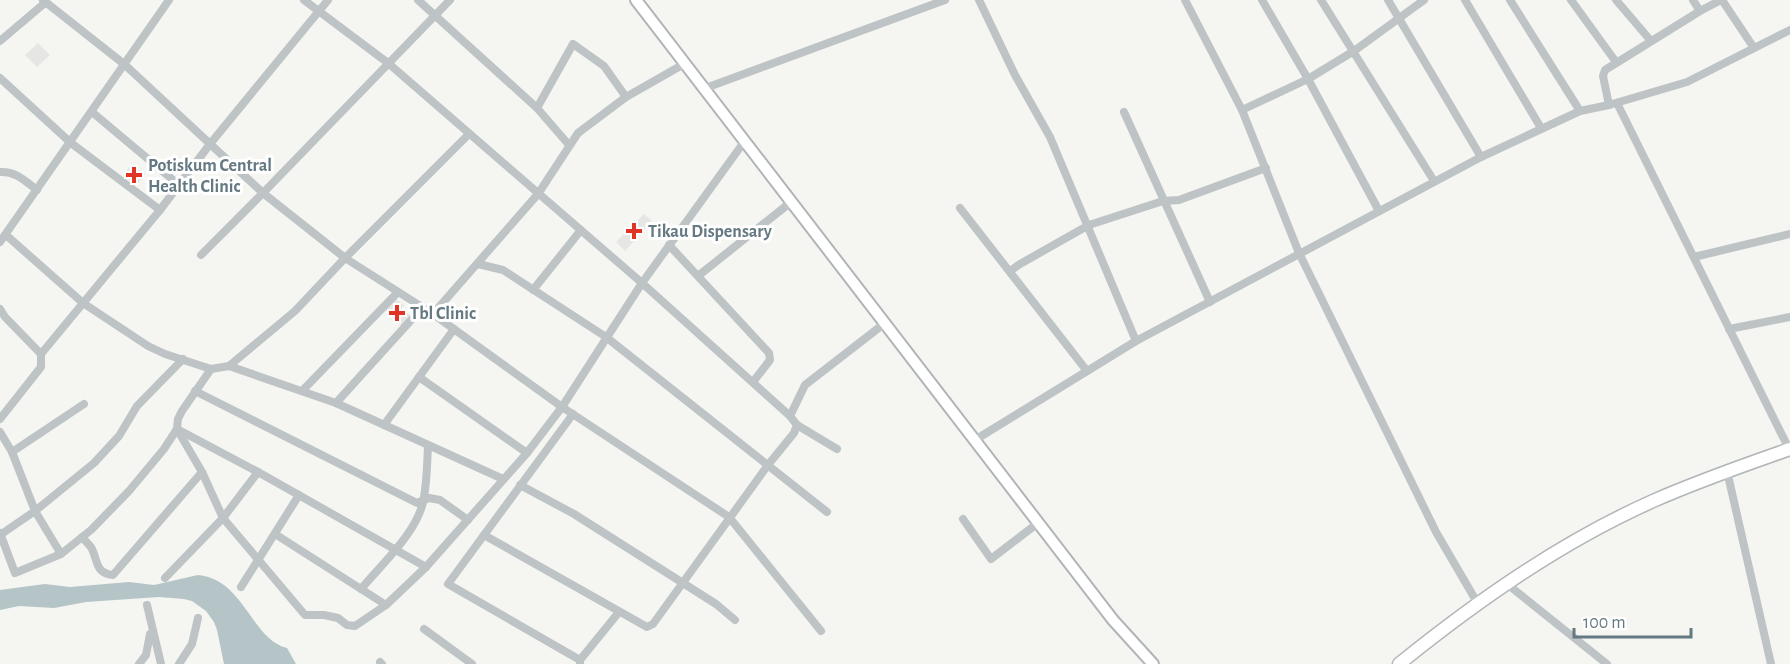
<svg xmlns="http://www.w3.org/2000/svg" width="1790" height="664" font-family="'Alegreya Sans',sans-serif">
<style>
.built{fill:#e6e6e5}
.water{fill:#b5c4c6}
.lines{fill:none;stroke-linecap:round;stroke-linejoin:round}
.major-casing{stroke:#afb5b8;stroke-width:14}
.highway-casing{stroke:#b1b6b8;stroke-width:15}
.minor{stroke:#bec3c5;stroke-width:8}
.major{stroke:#fff;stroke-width:10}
.highway{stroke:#fff;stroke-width:12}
.poi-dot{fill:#e23424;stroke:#fff;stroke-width:2}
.labels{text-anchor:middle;stroke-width:6;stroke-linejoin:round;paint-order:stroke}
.poi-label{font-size:18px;font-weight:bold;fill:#647982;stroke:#fff;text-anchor:start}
</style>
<rect width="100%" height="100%" fill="#f5f5f1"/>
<g class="built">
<polygon points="38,43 50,55 37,67 25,55"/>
<polygon points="131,165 145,174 137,185 123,176"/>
<polygon points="644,214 652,221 625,251 616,242"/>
<polygon points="396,299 404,305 401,309 410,315 402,326 385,310"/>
</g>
<path class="water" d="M198,575c46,4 53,64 89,73l9,16h-72l-7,-34 -3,-8 -8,-11 -14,-10 -8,-2 -25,-2 -73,5 -32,6 -35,-2 -19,4v-20l45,-6 25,3 59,-5 25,3z"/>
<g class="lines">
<g class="major-casing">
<polyline id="major" points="636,0 1113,620 1153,664"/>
</g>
<g class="highway-casing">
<path id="highway" d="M1399,664c78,-63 162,-122 254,-163 45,-20 91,-36 137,-52"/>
</g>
<g class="minor">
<polyline points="43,0 124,64 263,193 450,0"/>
<polyline points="304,0 388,63 642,283 790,416 797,425 837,449"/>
<polyline points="418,0 537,108 569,145"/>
<polyline points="979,0 1015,75 1050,137 1136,341"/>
<polyline points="1185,0 1242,110 1299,253 1436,532 1478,604"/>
<polyline points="1262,0 1308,79 1379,211"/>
<polyline points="1321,0 1434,181"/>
<polyline points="1388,0 1481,157"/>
<polyline points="1465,0 1541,128"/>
<polyline points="1510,0 1580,111"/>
<polyline points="1571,0 1616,62"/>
<polyline points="1616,0 1651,41"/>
<polyline points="1693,0 1700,11"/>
<polyline points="1722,0 1754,48"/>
<polyline points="0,41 46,2"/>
<polyline points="0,78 71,143 160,210"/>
<polyline points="703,89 945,0"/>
<polyline points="1617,103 1789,449"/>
<polyline points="1609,105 1603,76 1605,70 1700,11 1721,0"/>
<polyline points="537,108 573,44 604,66 626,97"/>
<polyline points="1242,110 1308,79 1354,51 1424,0"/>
<polyline points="92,112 179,185"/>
<polyline points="1124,112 1210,302"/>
<path d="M0,172c16,-1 25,9 37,18"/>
<polyline points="960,208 1087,371"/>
<polyline points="6,235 83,303 148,346 165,354 211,369 229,366 336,403 503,479"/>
<polyline points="0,242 169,0"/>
<polyline points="669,245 769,353 770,360 753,382"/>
<polyline points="201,255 263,193 345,258 433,314 562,407 729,517 821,631"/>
<polyline points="1694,257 1790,234"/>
<polyline points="478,264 503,270 606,337 827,512"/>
<polyline points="1010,271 1020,264 1089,225 1163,201 1179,200 1266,168"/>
<polyline points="698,276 791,202"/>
<polyline points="533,290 581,230"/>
<polyline points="0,309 5,317 41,354"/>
<polyline points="433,314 538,194 578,133 626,97 684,64"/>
<polyline points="1729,329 1790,317"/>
<polyline points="229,366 295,311 345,258 469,134"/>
<polyline points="419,377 527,453"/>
<polyline points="195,391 417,503 429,498 440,500 468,520"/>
<polyline points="302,391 398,292"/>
<polyline points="336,403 422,308"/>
<polyline points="573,414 448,584 580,660"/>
<polyline points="790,416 805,385 885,323"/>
<polyline points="0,419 41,367 41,354 160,210 210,144 328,0"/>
<polyline points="384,425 454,329"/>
<polyline points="177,429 202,472 223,518 305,615 324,615 338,618 347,625 355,626 386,605 426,567 527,453 562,407 642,283 744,142"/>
<polyline points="177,429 258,472 426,567"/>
<polyline points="0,432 12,452 35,511 61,554"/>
<polyline points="975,440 1136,341 1481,157 1580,111 1609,105 1687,82 1790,30"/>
<polyline points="12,452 84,404"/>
<polyline points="1727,471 1771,664"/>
<polyline points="520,485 574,514 716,604 735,620"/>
<polyline points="963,519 991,559 1038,523"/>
<polyline points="0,533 15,573 61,554 91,530 129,491 164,449 177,429 178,419 182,411 211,369"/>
<polyline points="275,534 386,605"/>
<polyline points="0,535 35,511 94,463 119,436 137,406 183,359"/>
<polyline points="484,535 647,627 653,624 768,465 794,433 797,425"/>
<path d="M82,537c3,4 8,8 10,12 6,12 3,24 21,26l89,-103"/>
<polyline points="165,578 223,518 258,472"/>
<polyline points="1507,584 1607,664"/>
<polyline points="241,587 299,495"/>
<path d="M361,589c20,-24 56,-57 62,-87 4,-18 4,-38 5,-56"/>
<polyline points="147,605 161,664"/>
<polyline points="424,629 472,664"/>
<polyline points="380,662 382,664"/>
<polyline points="139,664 146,655 150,634"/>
<polyline points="179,664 192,644 198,618"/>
<polyline points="580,664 580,660 619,612"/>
</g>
<use href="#major" class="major"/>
<use href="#highway" class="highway"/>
</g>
<g class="poi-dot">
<path d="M131 166h6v6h6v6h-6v6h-6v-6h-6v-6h6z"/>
<path d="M631 222h6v6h6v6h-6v6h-6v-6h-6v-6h6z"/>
<path d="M394 304h6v6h6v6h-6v6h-6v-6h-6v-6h6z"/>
</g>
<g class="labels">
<g class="poi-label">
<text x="148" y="171">Potiskum Central<tspan x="148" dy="21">Health Clinic</tspan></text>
<text x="648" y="237">Tikau Dispensary</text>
<text x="410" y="319">Tbl Clinic</text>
</g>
</g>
<path d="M1574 628v9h117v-9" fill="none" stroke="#647982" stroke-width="3"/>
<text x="1583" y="628" font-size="18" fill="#647982" stroke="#ffffff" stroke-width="4.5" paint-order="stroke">100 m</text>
</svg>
